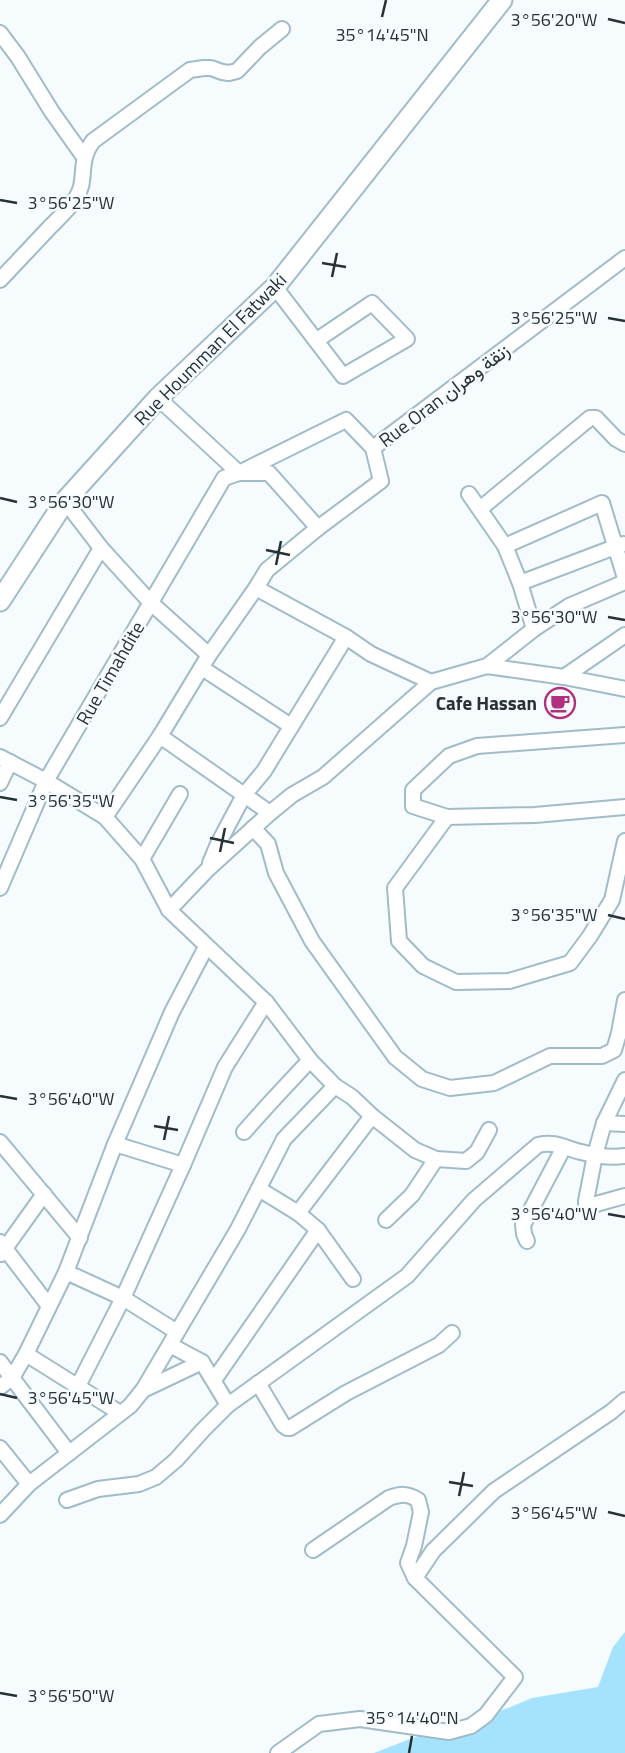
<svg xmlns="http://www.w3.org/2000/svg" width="625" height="1753" font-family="'Titillium Web',Vazirmatn,sans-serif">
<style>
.green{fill:#a5e2fe}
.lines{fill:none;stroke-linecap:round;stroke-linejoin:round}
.street-casing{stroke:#a1bcc8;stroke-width:18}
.secondary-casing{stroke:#a1bcc8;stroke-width:23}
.street{stroke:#fff;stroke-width:14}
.secondary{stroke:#fff;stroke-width:19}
.ticks{fill:none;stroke:#273237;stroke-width:2.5}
.labels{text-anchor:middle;stroke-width:5;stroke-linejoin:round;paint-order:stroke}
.street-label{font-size:19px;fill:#273237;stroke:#f6fbfe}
.poi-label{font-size:19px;font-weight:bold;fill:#273237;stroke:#f6fbfe;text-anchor:end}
.ticks-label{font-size:18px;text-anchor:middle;fill:#273237;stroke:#f6fbfe;stroke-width:5;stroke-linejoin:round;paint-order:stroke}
</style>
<rect width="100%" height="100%" fill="#f6fbfe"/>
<polygon class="green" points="625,1632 625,1753 374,1753 410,1739 508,1708 532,1698 598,1687 613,1647"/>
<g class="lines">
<g class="street-casing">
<g id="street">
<polyline points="0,33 18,57 52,112 84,157"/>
<path d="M0,280c17,-18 33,-35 50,-53 9,-9 19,-18 26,-29 12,-18 1,-36 17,-57l97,-71 14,-2h7l11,4 7,1 8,-2 23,-24 22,-18"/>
<polyline points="275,287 343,376 407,339 372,303 317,340"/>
<polyline points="158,398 239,473 269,473 318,528"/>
<polyline points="469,494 505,546 520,583 534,629"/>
<polyline points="65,501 101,548 151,603 209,655"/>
<polyline points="480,509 590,418 596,418 616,439 625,444"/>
<polyline points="505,546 602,503 625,578"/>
<polyline points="520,583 623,544"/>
<polyline points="256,588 346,637 371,654 431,682"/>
<polyline points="487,666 564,677 625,689"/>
<polyline points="202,668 291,726"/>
<polyline points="564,677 625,635"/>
<polyline points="0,718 101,548"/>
<polyline points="625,735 477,746 449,756 413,790 413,806 447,817 535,815 625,807"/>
<polyline points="160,736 270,813"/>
<polyline points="0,757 46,781 105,817 142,859 169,910 266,1002 310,1060 335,1086 352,1097 372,1116 415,1150 436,1159 466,1161 477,1152 489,1130"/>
<polyline points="0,783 10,762"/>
<polyline points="105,817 160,736 209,655 256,588 267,570 318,528 381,481 373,448 625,258"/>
<polyline points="447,817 395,888 399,941 423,966 456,982 509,981 570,963 590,936 612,900 625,841"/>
<polyline points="253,828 268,844 276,873 312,941 395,1057 422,1079 450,1088 494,1083 550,1056 602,1056 614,1050 619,1033 625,1000"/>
<polyline points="142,859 180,794"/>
<polyline points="210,863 218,844 244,795 264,771 346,637"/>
<polyline points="0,888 46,781 224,478 239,473 346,420 373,448"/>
<polyline points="169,910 208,869 270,813 292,795 323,777 431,682 487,666 534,629 569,606 625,582"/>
<polyline points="625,1080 604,1123 595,1155 586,1201 586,1206 589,1206 625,1196"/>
<polyline points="604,1123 625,1124"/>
<polyline points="244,1132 269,1104 310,1060"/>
<polyline points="0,1142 80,1238"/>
<polyline points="115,1144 183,1165"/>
<polyline points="259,1189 298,1213"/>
<polyline points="386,1220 412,1195 436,1159"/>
<polyline points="318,1230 353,1279"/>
<polyline points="527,1241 524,1234 523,1225 564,1147"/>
<polyline points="0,1242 49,1306"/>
<polyline points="1,1254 44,1194"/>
<polyline points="66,1272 123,1298 177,1332"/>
<polyline points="170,1345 202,1362 228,1405"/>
<polyline points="26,1354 120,1413"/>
<polyline points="0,1362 69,1453"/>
<polyline points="214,1380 318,1230 298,1213 372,1116"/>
<polyline points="258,1383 283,1425 287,1428 290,1428 346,1393 439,1345 452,1333"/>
<polyline points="78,1386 123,1298 183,1165 225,1067 266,1002"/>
<polyline points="0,1387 12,1378 26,1354 66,1272 115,1144 172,1012 206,947"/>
<polyline points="143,1390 238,1229 284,1139 335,1086"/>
<polyline points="0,1448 29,1484"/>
<path d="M67,1500l31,-11 41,-5 17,-7 20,-17 27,-30 25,-25 179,-129 67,-76 64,-55c18,-4 26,3 43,7 15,4 29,6 44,4"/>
<polyline points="0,1515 29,1484 130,1406 143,1390 202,1362"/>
<path d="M313,1550l76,-52c12,-4 18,-5 29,2l3,12 -7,34 -6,17 7,15"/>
<polyline points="278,1753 319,1724 360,1719 449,1732 471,1726 486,1715 515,1677 415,1578 433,1551 494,1491 611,1412 625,1400"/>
</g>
</g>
<g class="secondary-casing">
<polyline id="secondary" points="0,601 65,501 158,398 275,287 502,0"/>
</g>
<use href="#street" class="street"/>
<use href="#secondary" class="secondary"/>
</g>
<path class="ticks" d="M382,17l4,-17M608,19l17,4M0,200l17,3M322,263l24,4M332,277l5,-24M608,318l17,3M0,498l17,4M266,550l24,5M276,565l5,-24M608,617l17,3M0,797l17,3M210,838l24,5M220,852l5,-24M608,915l17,4M0,1096l17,3M154,1126l24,4M164,1140l5,-24M608,1214l17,3M0,1394l17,4M449,1482l24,4M459,1496l5,-24M608,1512l17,4M0,1693l17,3M409,1753l3,-17"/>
<defs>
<g id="cafe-ring" transform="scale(1.575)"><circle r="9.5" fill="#f6fbfe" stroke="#b1317e" stroke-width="1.5"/><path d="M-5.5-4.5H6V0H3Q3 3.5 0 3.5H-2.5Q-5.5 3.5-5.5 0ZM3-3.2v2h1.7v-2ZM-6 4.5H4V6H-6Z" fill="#b1317e"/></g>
</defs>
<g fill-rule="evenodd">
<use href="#cafe-ring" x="560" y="703"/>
</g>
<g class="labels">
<g class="street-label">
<text transform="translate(210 349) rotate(-45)" y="7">Rue Houmman El Fatwaki</text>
<text transform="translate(444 395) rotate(-37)" y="7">Rue Oran زنقة وهران</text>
<text transform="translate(110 673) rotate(-60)" y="7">Rue Timahdite</text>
</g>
<g class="poi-label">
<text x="537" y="710">Cafe Hassan</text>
</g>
</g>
<g class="ticks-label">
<text x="554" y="26">3°56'20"W</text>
<text x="382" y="41">35°14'45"N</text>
<text x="71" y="209">3°56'25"W</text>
<text x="554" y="324">3°56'25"W</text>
<text x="71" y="508">3°56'30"W</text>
<text x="554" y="623">3°56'30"W</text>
<text x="71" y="807">3°56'35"W</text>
<text x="554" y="921">3°56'35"W</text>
<text x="71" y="1105">3°56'40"W</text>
<text x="554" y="1220">3°56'40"W</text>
<text x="71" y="1404">3°56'45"W</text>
<text x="554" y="1519">3°56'45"W</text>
<text x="71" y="1702">3°56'50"W</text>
<text x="412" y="1724">35°14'40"N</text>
</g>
</svg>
